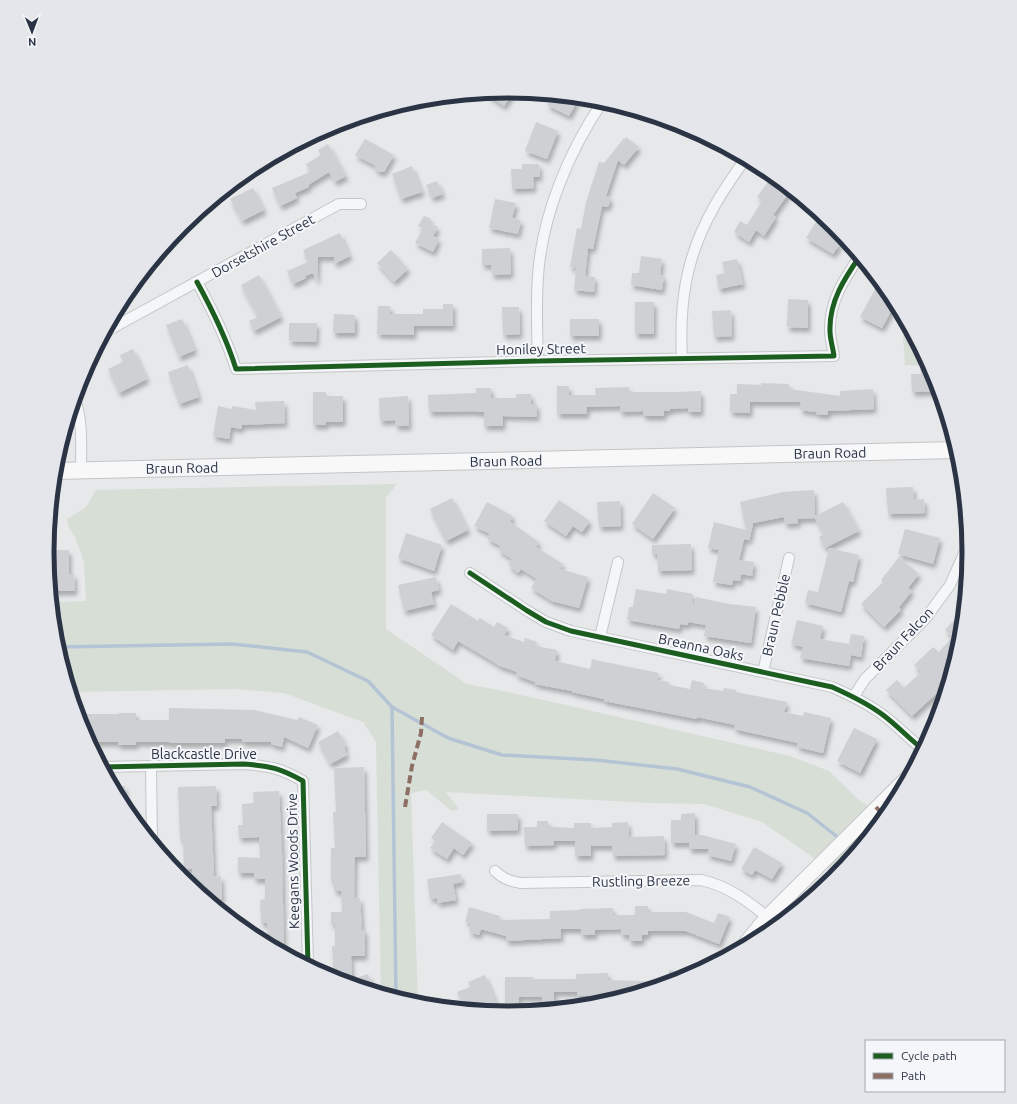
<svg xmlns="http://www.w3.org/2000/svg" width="1017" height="1104" font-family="Ubuntu,sans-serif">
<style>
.green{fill:#d6ded6}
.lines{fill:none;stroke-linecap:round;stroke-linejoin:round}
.stream{stroke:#b4c4d5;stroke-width:3.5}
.building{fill:#ced0d3;filter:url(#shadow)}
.street-casing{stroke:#c4c6c8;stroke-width:12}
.secondary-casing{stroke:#c4c6c8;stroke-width:16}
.primary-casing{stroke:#c2c5c8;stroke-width:18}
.street{stroke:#f5f6f7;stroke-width:10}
.secondary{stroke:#f8f8f8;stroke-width:14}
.primary{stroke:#f8f8f8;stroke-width:16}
.quiet{stroke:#8d6e63;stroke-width:4;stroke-dasharray:8 4;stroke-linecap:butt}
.cycleway-casing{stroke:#f4f6f9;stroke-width:8}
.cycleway{stroke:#1b5e20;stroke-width:5}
.labels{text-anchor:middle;stroke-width:4;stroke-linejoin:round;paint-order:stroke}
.street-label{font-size:14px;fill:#2b3445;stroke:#f4f6f9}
.rim{fill:none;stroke:#2b3445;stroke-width:5}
</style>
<defs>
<filter id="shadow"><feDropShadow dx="2.5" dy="4.5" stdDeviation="2" flood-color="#0004"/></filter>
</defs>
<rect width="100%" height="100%" fill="#e6e8ea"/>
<g class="green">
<polygon points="909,327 930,366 905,365 903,335"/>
<polygon points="67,424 68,451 59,451"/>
<polygon points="397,484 386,498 386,629 467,684 517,694 790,756 829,771 860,801 885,817 837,875 797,846 762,822 704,804 649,803 446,792 459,809 452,811 426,790 411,793 418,1005 381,993 376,742 363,722 284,693 236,689 71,692 56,642 52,602 86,601 84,562 75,537 68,526 67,519 86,507 96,490"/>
</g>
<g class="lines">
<g class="stream">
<polyline points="57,647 232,644 307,652 368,681 392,707 448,738 502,755 596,760 677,769 750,787 807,813 840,839"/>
<polyline points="392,707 396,998"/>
<polyline points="846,844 857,852"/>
</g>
</g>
<g class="building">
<polygon points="509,90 514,91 504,106 485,93"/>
<polygon points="552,95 567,96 577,101 569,116 547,105"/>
<polygon points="536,122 558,131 547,159 525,151"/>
<polygon points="626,137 639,147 624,165 618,160 606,196 611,198 608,207 602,206 593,249 588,248 585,276 595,277 594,292 574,290 576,268 570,267 577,228 581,229 586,202 599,162 604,163 624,138 625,138 621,148"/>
<polygon points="365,139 394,155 384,172 380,172 374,169 376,166 355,155"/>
<polygon points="328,144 346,176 335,182 329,172 308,185 309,187 295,193 297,198 280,206 272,188 310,172 306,164 321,155 318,150"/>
<polygon points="522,164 539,164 540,177 533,177 534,188 512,189 511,169 522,169"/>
<polygon points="412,166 422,192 401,199 392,174"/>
<polygon points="773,175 791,190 773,215 776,217 764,236 756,230 749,242 734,232 740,221 747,225 762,201 757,197"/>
<polygon points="437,181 443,194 432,198 426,185"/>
<polygon points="253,188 264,210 242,221 230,199"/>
<polygon points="495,199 516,203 512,218 521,220 518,234 489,228"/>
<polygon points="821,214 835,226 840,232 835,241 840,244 833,254 806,238"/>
<polygon points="424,216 431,219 429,223 438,227 433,236 439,239 433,252 415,243 423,228 418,226"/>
<polygon points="340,233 350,256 334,264 334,257 318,257 317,282 313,273 305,276 306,278 293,284 287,271 308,262 303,250"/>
<polygon points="510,248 511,274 492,275 491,265 482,265 482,249"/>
<polygon points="391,250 408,269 394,282 377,263"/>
<polygon points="641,256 662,259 660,275 664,276 662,290 631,285 632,273 639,273"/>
<polygon points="737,259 743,284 719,289 716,275 725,273 722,262"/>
<polygon points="259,275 281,317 254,331 249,321 258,317 241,285"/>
<polygon points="880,280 892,296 896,302 882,328 860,317"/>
<polygon points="788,299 808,300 808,328 787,327"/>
<rect x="635" y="302" width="19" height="32"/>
<polygon points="443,304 453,304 453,326 414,326 414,335 377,334 378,306 390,306 390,314 423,314 423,309 443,309"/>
<polygon points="502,307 519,307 520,334 503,335"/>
<polygon points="731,310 732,336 714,337 712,311"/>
<polygon points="334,314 355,315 355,333 333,333"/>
<polygon points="182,319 195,350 179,357 166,325"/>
<rect x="570" y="319" width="29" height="17"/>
<polygon points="289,323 317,323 316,342 289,341"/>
<polygon points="133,349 147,379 119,393 108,369 123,362 120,355"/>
<polygon points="188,365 199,397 179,404 168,372"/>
<polygon points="931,367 935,376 940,391 912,392 911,374 921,374 920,368"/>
<polygon points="761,383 789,384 789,389 840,396 840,391 873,389 874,409 828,411 828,415 816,414 816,412 800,410 801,402 750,402 750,413 730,412 730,394 737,394 737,384 761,385"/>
<polygon points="557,386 569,386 569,395 596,395 595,388 629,387 629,392 678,392 701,391 701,412 688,412 688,408 670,409 670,411 664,411 664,416 643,416 643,411 620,412 620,406 587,407 587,414 557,414"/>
<polygon points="476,388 491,388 491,398 516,398 516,394 531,394 531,404 537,404 537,417 503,416 503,426 484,426 484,412 475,412 476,411 429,412 428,395 476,393"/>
<polygon points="313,392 326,392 326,396 343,396 343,422 326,422 326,425 313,425"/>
<polygon points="408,396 409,426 396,426 395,420 380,421 379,398"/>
<polygon points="284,401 285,423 242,425 241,429 231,427 229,439 213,436 218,406 232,409 232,406 256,410 255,402"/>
<polygon points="913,487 914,500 924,499 925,513 888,514 886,488"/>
<polygon points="814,490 815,516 843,502 859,531 825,548 819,537 823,534 815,518 798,519 798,523 785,524 784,517 753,523 749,542 749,540 744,539 739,560 754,562 752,576 741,574 740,581 733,580 732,585 713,582 719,550 708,548 714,522 746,530 740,502 783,492"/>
<polygon points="653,493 675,508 653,539 632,524"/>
<polygon points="452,498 468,530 446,541 430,509"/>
<polygon points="559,500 590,521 582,532 573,526 566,536 544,521"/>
<polygon points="620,501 621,526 599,527 597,502"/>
<polygon points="487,502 513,516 510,522 539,542 536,547 563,564 560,569 588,577 579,608 552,601 531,588 537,579 521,569 518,573 508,565 512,559 498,550 501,546 487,539 490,534 474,526"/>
<polygon points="905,529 940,538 933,564 898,554"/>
<polygon points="406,533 442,545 434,571 398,558"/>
<polygon points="691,544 692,570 658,571 657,554 652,554 652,545"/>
<polygon points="829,548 859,555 853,582 849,581 841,612 805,603 808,590 818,592"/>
<polygon points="47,550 69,550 69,574 74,574 75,591 51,591"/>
<polygon points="899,557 919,574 908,588 912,591 899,607 901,610 884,627 861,604 883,582 881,580"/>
<polygon points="436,577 439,590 431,592 434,604 404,611 398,585"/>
<polygon points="636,589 666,594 667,589 693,594 693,606 696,597 729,604 756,607 751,643 704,636 706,625 688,622 688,625 680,624 679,629 627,620 629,607 633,607"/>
<polygon points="451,604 478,621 480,618 494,627 497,622 508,628 504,635 524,642 525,638 537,642 536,646 557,650 555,661 590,669 592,659 605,662 659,673 657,680 669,682 669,685 690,689 692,680 704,683 703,688 723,691 724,688 736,690 736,692 787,702 784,712 803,716 804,712 831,718 823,753 797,747 798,743 734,729 735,725 697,717 697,719 604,701 604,699 572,692 572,691 535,684 535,682 516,675 517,672 497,665 497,664 458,641 453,650 431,635"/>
<polygon points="797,620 823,626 820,639 849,644 851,634 864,636 861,657 851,655 849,666 800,658 803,647 791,644"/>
<polygon points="954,620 962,627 963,626 961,642 949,682 912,716 886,690 897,680 904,688 921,672 914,665 933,647 939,652 952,637 945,630"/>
<polygon points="169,708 254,710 297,720 299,717 318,725 308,748 284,737 282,747 271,744 271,742 242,742 242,739 225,739 225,743 169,743 169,742 136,742 136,745 118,745 118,742 89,742 82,728 78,714 119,714 119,713 136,713 136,720 169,720"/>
<polygon points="854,728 877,739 860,773 837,761"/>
<polygon points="338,731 346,746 344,748 347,755 330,764 318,742"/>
<polygon points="364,767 366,857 355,857 354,898 360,898 362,930 365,930 365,956 351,956 352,979 368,974 372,986 365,988 334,979 332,946 335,946 335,924 331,924 331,912 342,912 341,891 334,891 334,881 331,881 331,848 335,848 333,812 336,812 334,768"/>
<polygon points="113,786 125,786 125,809 125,808"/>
<polygon points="216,786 217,806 211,806 214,877 221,876 222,899 209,900 193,887 192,869 184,869 183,839 180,840 178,787"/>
<polygon points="279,791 282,853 284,953 268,944 267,923 261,923 260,900 265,899 265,879 254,879 254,873 238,873 238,857 260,858 259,837 239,838 238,825 243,825 242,804 254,803 253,792"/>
<polygon points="695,813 695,835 702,835 736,844 731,861 707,855 709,849 689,849 689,843 671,843 671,820 681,820 681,814"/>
<polygon points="487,814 518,814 518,830 487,831"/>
<polygon points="537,821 548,821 548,827 554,827 574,828 574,823 591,823 591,828 612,827 612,823 628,822 629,837 664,836 665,855 613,856 612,846 591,846 591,856 575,856 575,841 554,841 554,845 525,846 524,827 537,827"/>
<polygon points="442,822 472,843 463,855 454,848 447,859 430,848 435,841 431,838"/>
<polygon points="754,847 782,863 772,879 755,870 752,875 741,869"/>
<polygon points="461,874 462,882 453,884 456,900 437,903 437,898 430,899 427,879"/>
<polygon points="635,906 648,906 648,912 686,912 714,923 718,913 730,917 719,944 686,931 648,931 648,935 642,935 642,941 629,941 629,935 621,935 621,929 595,930 595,935 581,935 581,929 561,929 561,938 506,941 506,936 481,929 479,935 469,932 471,923 465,922 469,907 500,916 499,920 550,919 550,911 580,910 580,909 613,908 613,915 635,915"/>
<polygon points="669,970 683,972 682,979 614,1000 614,994 577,996 577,992 554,992 554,1004 542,1004 542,997 519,997 519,1006 505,1006 505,977 533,977 533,979 576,979 576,974 608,973 608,980 668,982"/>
<polygon points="485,975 497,1005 484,1010 482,1007 474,1010 464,1009 457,992 470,987 468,982"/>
</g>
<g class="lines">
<g class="street-casing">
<g id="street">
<path d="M197,282c16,29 29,55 39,87l302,-8 296,-5c-1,-8 -4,-17 -4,-25 -1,-29 14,-52 30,-75"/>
<polyline points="105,332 339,204 361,204"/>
<path d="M682,358c-3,-56 4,-102 32,-151 9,-17 21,-33 32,-49"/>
<path d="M538,361c-1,-29 -2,-57 0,-85 4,-61 31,-125 65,-175"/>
<path d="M75,399c8,23 6,48 6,72"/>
<polyline points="963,501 967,523"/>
<path d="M470,573l56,37 20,12 25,9 261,56c18,8 35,16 51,28 15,11 26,24 41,35"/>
<polyline points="600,637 618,562"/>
<polyline points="763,672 789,558"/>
<polyline points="854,696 865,679 925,619 950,585 966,549 968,535"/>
<polyline points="151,766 152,842"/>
<path d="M103,767l141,-3c26,2 36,4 59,17l5,184"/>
<path d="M495,871c8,8 15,10 26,12l180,-3c32,7 52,26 77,45"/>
</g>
</g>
<g class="secondary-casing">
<polyline id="secondary" points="741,949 767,917 911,774"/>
</g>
<g class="primary-casing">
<polyline id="primary" points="55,471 957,450"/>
</g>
<use href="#street" class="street"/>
<use href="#secondary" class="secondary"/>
<use href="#primary" class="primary"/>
<g class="quiet">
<polyline points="405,807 412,766 421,733 422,717"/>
<polyline points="876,807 885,817"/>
</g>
<g class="cycleway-casing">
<g id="cycleway">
<path d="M197,282c16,29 29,55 39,87l302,-8 296,-5c-1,-8 -4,-17 -4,-25 -1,-29 14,-52 30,-75"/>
<path d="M470,573l56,37 20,12 25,9 261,56c18,8 35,16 51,28 15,11 26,24 41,35"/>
<path d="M103,767l141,-3c26,2 36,4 59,17l5,184"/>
</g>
</g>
<use href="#cycleway" class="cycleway"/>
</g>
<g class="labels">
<g class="street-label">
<text transform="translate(263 246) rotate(-29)" y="5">Dorsetshire Street</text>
<text transform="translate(541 349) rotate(-1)" y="5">Honiley Street</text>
<text transform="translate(830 453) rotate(-1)" y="5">Braun Road</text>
<text transform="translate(506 461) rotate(-1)" y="5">Braun Road</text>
<text transform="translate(182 468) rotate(-1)" y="5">Braun Road</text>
<text transform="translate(776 615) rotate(-77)" y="5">Braun Pebble</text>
<text transform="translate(903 639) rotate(-47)" y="5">Braun Falcon</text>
<text transform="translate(701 647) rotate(12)" y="5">Breanna Oaks</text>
<text x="204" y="759">Blackcastle Drive</text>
<text transform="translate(293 861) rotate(-91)" y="5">Keegans Woods Drive</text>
<text transform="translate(641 881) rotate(-1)" y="5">Rustling Breeze</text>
</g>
</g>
<path d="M0 0H1017V1104H0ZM54 552a454 454 0 1 1 908 0a454 454 0 1 1-908 0Z" fill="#e4e6eb" fill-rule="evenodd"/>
<path class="rim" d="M54 552a454 454 0 1 1 908 0a454 454 0 1 1-908 0Z"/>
<rect x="865" y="1040" width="140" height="52" fill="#f4f6f9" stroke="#a4a8b1"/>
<rect x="873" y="1053" width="20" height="6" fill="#1b5e20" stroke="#a4a8b1"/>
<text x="901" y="1060" font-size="12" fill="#2b3445">Cycle path</text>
<rect x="873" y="1073" width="20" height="6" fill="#8d6e63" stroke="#a4a8b1"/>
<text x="901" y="1080" font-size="12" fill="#2b3445">Path</text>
<g transform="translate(32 32) rotate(179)" stroke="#f4f6f9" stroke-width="3" paint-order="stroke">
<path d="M0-3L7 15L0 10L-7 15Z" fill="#2b3445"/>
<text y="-6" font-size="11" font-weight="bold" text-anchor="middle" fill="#2b3445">N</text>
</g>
</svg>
